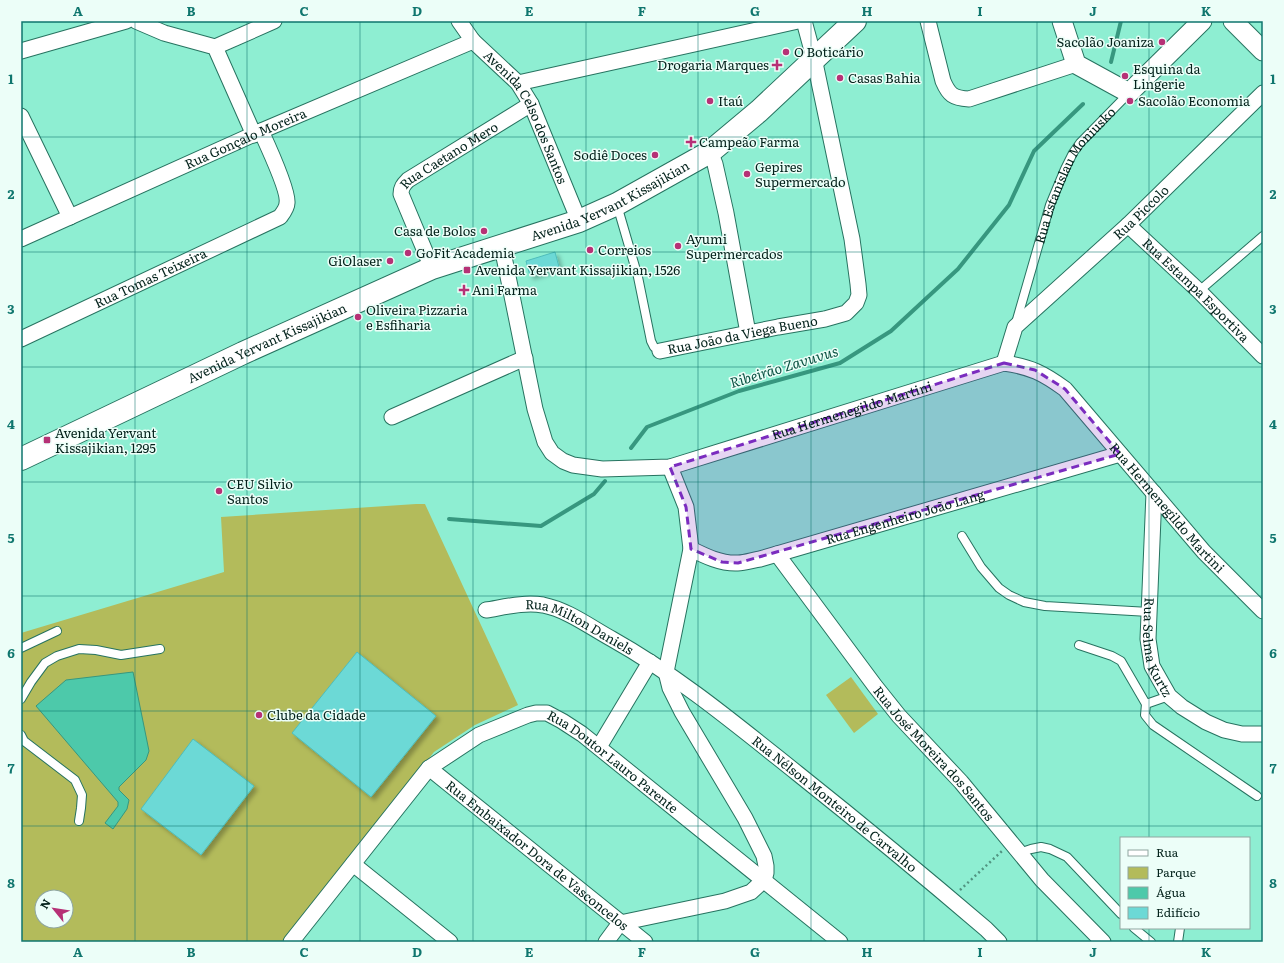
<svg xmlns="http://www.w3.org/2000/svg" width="1284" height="963" font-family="Literata,serif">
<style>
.green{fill:#b3bb5b;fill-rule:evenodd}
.water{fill:#4dc9aa;stroke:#37977f}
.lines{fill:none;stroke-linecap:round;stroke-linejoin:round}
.stream{stroke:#37977f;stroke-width:4}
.building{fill:#6cd9d6;stroke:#4ebdbb;filter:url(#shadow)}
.service-casing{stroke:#277360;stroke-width:10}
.minor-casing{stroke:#277360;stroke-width:17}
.tertiary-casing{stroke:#277360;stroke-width:21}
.secondary-casing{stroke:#277360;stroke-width:24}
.path{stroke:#519481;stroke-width:2.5;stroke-dasharray:2 3;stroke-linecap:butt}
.service{stroke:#fff;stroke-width:8}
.minor{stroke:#fff;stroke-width:15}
.tertiary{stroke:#fff;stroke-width:19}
.secondary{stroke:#fff;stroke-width:22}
.marked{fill:#7b2cbf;fill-opacity:0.2;stroke:#7b2cbf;stroke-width:3;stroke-dasharray:8 5;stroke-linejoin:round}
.grid{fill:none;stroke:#0f766e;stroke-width:1;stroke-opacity:0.55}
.poi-dot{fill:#b63176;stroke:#ecfef8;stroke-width:1.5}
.labels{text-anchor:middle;stroke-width:3;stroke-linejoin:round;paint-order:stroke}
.poi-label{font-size:13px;fill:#03221b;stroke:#ecfef8;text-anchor:start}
.street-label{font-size:13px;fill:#03221b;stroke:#ecfef8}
.water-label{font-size:14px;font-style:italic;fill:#095242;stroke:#ecfef8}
.neatline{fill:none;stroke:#0f766e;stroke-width:1.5}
.grid-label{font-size:13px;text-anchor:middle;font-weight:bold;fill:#0f766e}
</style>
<defs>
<filter id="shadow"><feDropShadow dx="3.5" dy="3.5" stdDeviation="2" flood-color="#0004"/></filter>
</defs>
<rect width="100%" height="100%" fill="#8eeed2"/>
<g class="green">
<path d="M416,504h9l93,201 -43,20 -41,27 -150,190h-263v-309l203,-61 -3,-55zM42,897h24v24h-24z"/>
<polygon points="851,677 878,714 854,733 826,695"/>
</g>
<polygon class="water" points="133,672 149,751 146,760 119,787 119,790 129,800 127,809 113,829 105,823 118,806 118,802 36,706 66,680"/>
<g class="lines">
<g class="stream">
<polyline points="1111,62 1121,21"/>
<polyline points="631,448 647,427 739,391 840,363 891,331 958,269 1009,205 1034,151 1083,104"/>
<polyline points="449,519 541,526 594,494 605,481"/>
</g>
</g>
<g class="building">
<polygon points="555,252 559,267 530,276 526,261"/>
<polygon points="357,652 436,716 371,797 292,733"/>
<polygon points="193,739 254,786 201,855 141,809"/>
</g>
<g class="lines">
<g class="service-casing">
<g id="service">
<polyline points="617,205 638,277 651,341 654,347 660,351"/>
<polyline points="1199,291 1263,236"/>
<path id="s1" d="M1016,323l34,-118 15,-36 8,-16 7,-10 49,-50"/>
<polyline points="962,536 981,567 999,588 1009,595 1024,602 1045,606 1149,612"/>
<polyline points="1079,645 1112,656 1121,661 1146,704"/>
<polyline points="21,648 57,631"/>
<polyline points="1169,696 1146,704 1145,715 1153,725 1257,796"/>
<polyline points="21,699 31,682 45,663 57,656 79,649 96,650 121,655 160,649"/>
<polyline points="21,735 24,741 75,780 82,795 81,808 79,821"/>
<polyline points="1019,853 1031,849 1041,847 1050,849 1067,857 1121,914"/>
<polyline points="1134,928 1151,942"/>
<polyline points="1178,942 1180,928"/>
</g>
</g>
<g class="minor-casing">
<g id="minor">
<polyline points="136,21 164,33 215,47 254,135"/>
<path id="s2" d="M459,21l14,20 45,42 13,21 48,117"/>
<path d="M928,21l15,60c6,14 10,17 26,18l107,-35"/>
<polyline points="215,47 274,21"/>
<polyline points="21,51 126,21"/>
<polyline points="518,83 798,21"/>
<polyline points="21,116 70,217"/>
<polyline points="710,152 715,164 726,213 748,333"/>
<path id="s3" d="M1128,225l71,66 64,65"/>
<path id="s4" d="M21,239l240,-108 212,-90"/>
<path id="s5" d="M502,247l33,162 10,33 7,11 11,8 10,4 29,4 68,-2 334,-104c27,4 39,10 61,26l139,163 59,59"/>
<path id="s6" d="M432,268l-31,-74c0,-6 2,-9 7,-14l123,-76"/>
<path id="s7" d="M21,339l259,-122c3,-4 7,-9 7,-14 2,-11 -20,-59 -26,-72"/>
<path id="s8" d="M660,351l118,-24 47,-8 21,-6 10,-10 3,-8 -1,-11 -6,-45 -38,-181 -10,-37"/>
<path id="s9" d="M1004,363l11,-36 113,-102 135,-132"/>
<polyline points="392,417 525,358"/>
<path id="s10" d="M1154,493l-6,146 4,27 17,30 13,11 24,15 18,8 18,4h21"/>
<path id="s11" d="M691,549c14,7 30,15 47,14 7,0 15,-3 22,-4l360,-105"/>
<path id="s12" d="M777,554l98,132 24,30 62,66 81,98 61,62"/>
<path id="s13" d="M486,610c19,-3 38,-8 57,-5 25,5 47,22 69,34 66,37 126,87 185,134 64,51 127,103 189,156l13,13"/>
<polyline points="599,747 650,662"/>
<path id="s14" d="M429,768l216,174"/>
<polyline points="353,864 450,942"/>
<path id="s15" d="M291,942l138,-174 50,-33 49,-20 8,-2h11l15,8 20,13 258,208"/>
<polyline points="606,942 620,923 725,901 751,892 764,880 766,873 766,866 764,856 745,818 682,712 670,688 666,672 691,549 686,507 670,467"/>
</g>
</g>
<g class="tertiary-casing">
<g id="tertiary">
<polyline points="1062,21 1076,64 1129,93 1202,21"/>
<polyline points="1233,21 1263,51"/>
</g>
</g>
<g class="secondary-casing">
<g id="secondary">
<path id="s16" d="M21,459l222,-106 189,-85 147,-47 38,-17 93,-52 49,-41 96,-90"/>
</g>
</g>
<polyline class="path" points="960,890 1002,851"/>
<use href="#service" class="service"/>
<use href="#minor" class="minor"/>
<use href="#tertiary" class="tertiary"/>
<use href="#secondary" class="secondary"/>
</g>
<path class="marked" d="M1004,363l31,7 30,19 55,65 -382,109 -16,-1 -31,-13 -5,-42 -16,-40z"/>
<path class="grid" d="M135,21v921M247,21v921M360,21v921M473,21v921M586,21v921M698,21v921M811,21v921M924,21v921M1037,21v921M1149,21v817M21,137h1242M21,252h1242M21,367h1242M21,482h1242M21,596h1242M21,711h1242M21,826h1242M1149,928v14"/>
<g class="poi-dot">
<circle cx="1162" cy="42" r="4"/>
<circle cx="786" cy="52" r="4"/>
<path d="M775 59h4v4h4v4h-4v4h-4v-4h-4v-4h4z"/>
<circle cx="1125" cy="76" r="4"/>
<circle cx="840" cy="78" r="4"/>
<circle cx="710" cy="101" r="4"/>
<circle cx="1130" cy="101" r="4"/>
<path d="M689 136h4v4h4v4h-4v4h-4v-4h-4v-4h4z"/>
<circle cx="655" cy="155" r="4"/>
<circle cx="747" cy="174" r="4"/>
<circle cx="484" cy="231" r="4"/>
<circle cx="678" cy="246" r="4"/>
<circle cx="590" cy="250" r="4"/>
<circle cx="408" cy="253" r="4"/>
<circle cx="390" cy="261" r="4"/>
<rect x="463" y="266" width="8" height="8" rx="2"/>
<path d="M462 284h4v4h4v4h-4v4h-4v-4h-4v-4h4z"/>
<circle cx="358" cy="317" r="4"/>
<rect x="43" y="436" width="8" height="8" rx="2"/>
<circle cx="219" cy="491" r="4"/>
<circle cx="259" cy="715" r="4"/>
</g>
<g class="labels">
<g class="poi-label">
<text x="1154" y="47" text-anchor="end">Sacolão Joaniza</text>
<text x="794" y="57">O Boticário</text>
<text x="769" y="70" text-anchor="end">Drogaria Marques</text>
<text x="1133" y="74">Esquina da<tspan x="1133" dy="15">Lingerie</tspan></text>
<text x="848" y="83">Casas Bahia</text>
<text x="718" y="106">Itaú</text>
<text x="1138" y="106">Sacolão Economia</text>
<text x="699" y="147">Campeão Farma</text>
<text x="647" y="160" text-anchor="end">Sodiê Doces</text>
<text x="755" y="172">Gepires<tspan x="755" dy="15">Supermercado</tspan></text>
<text x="476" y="236" text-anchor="end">Casa de Bolos</text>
<text x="686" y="244">Ayumi<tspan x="686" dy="15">Supermercados</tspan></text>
<text x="598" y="255">Correios</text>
<text x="416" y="258">GoFit Academia</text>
<text x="382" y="266" text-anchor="end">GiOlaser</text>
<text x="475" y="275">Avenida Yervant Kissajikian, 1526</text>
<text x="472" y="295">Ani Farma</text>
<text x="366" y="315">Oliveira Pizzaria<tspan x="366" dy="15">e Esfiharia</tspan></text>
<text x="55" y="438">Avenida Yervant<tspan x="55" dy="15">Kissajikian, 1295</tspan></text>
<text x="227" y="489">CEU Silvio<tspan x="227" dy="15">Santos</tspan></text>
<text x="267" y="720">Clube da Cidade</text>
</g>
<g class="street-label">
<text dy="5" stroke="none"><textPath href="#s2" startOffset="119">Avenida Celso dos Santos</textPath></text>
<text dy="5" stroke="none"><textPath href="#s4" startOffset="246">Rua Gonçalo Moreira</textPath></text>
<text dy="5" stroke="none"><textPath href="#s6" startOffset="144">Rua Caetano Mero</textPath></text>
<text dy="5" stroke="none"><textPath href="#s1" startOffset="161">Rua Estanislau Moniusko</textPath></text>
<text dy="5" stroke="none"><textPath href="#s16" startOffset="644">Avenida Yervant Kissajikian</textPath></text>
<text dy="5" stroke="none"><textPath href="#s9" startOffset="208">Rua Piccolo</textPath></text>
<text dy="5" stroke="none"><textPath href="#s7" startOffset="143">Rua Tomas Teixeira</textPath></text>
<text dy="5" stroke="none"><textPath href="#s3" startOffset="94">Rua Estampa Esportiva</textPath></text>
<text dy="5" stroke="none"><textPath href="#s8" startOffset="84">Rua João da Viega Bueno</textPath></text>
<text dy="5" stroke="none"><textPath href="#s16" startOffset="272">Avenida Yervant Kissajikian</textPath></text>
<text dy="5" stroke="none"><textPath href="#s5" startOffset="525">Rua Hermenegildo Martini</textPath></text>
<text dy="5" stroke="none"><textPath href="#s5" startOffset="908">Rua Hermenegildo Martini</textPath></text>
<text dy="5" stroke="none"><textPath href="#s11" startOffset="223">Rua Engenheiro João Lang</textPath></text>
<text dy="5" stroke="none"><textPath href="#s13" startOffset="99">Rua Milton Daniels</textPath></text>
<text dy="5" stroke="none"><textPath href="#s10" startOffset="156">Rua Selma Kurtz</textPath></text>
<text dy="5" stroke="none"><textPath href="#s12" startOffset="254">Rua José Moreira dos Santos</textPath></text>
<text dy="5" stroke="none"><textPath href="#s15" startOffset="436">Rua Doutor Lauro Parente</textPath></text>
<text dy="5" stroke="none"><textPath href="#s13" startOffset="412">Rua Nélson Monteiro de Carvalho</textPath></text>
<text dy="5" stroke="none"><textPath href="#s14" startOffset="139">Rua Embaixador Dora de Vasconcelos</textPath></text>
</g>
<g class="water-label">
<text transform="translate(784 367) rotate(-17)" y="5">Ribeirão Zavuvus</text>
</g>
</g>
<rect width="1284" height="963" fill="none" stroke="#ecfef8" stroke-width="44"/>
<rect x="1120" y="837" width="130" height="92" fill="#ecfef8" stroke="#8fa6a0"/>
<rect x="1128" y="850" width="20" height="6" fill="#ffffff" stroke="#8fa6a0"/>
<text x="1156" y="857" font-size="12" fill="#03221b">Rua</text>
<rect x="1128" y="867" width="20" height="12" fill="#b3bb5b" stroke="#8fa6a0"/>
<text x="1156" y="877" font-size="12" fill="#03221b">Parque</text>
<rect x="1128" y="887" width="20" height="12" fill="#4dc9aa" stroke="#8fa6a0"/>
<text x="1156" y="897" font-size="12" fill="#03221b">Água</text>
<rect x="1128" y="907" width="20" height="12" fill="#6cd9d6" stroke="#8fa6a0"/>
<text x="1156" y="917" font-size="12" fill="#03221b">Edifício</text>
<g transform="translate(54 909) rotate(300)"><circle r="19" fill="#ecfef8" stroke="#8fa6a0"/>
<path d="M0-3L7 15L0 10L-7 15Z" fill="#b63176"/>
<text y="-6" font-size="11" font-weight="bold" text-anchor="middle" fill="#03221b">N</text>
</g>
<rect x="22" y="22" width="1240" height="919" class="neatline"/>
<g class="grid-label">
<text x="78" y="16">A</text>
<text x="191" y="16">B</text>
<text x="304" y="16">C</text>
<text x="417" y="16">D</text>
<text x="529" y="16">E</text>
<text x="642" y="16">F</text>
<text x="755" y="16">G</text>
<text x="867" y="16">H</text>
<text x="980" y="16">I</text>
<text x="1093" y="16">J</text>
<text x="1206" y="16">K</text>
<text x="11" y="84">1</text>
<text x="1273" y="84">1</text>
<text x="11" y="199">2</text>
<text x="1273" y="199">2</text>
<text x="11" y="314">3</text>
<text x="1273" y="314">3</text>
<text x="11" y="429">4</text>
<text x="1273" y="429">4</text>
<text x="11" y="543">5</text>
<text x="1273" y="543">5</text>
<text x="11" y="658">6</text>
<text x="1273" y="658">6</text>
<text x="11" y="773">7</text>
<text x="1273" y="773">7</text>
<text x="11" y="888">8</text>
<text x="1273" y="888">8</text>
<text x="78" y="957">A</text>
<text x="191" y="957">B</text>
<text x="304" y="957">C</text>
<text x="417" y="957">D</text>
<text x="529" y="957">E</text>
<text x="642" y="957">F</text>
<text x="755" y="957">G</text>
<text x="867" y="957">H</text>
<text x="980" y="957">I</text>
<text x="1093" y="957">J</text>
<text x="1206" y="957">K</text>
</g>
</svg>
